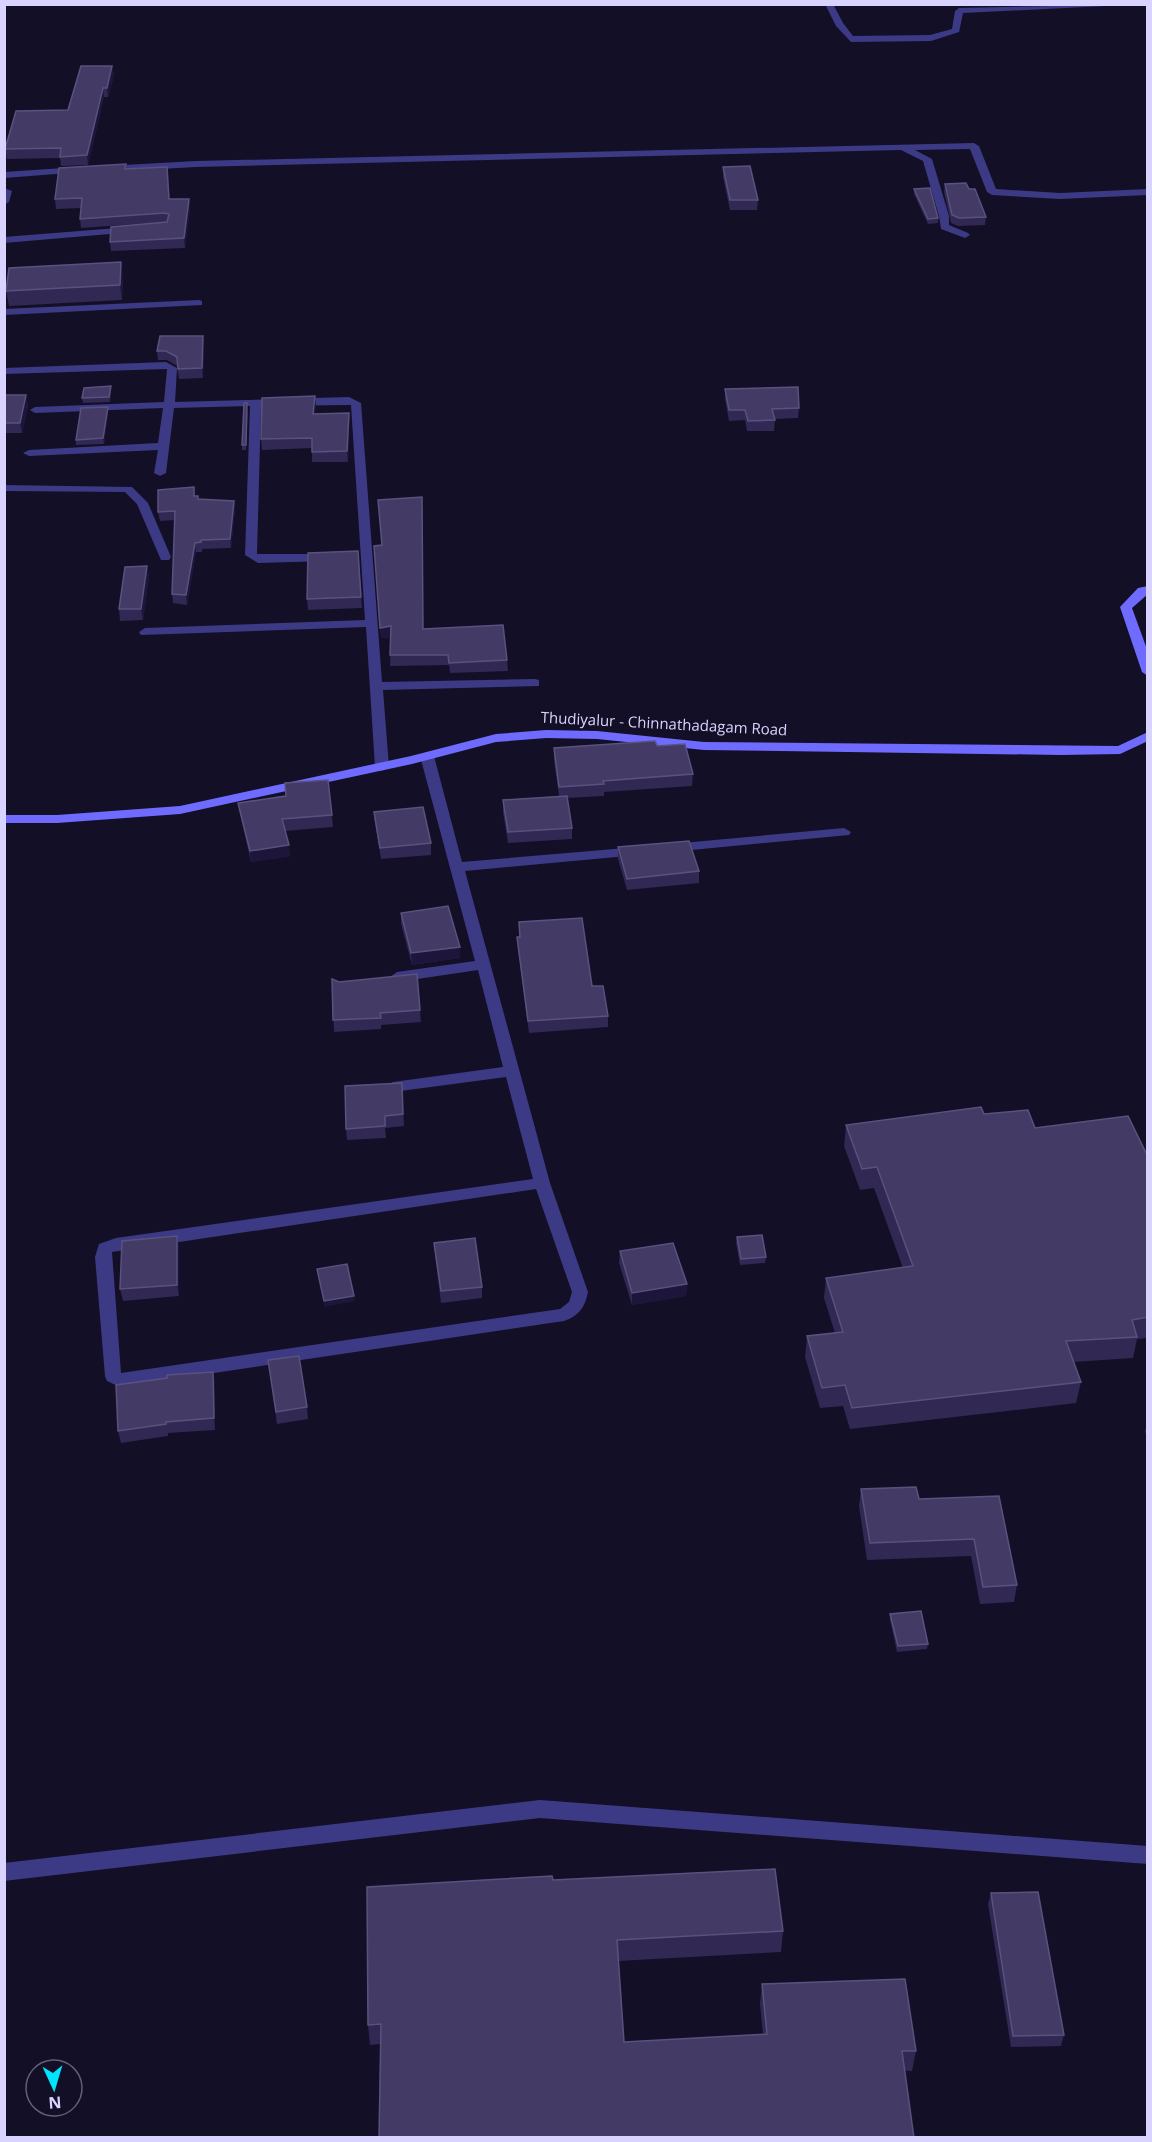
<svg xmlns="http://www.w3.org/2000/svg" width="1152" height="2142" font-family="'Open Sans',sans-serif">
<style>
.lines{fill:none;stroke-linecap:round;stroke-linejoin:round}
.lane{fill:#3d3a85;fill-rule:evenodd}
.street{fill:#3d3a85;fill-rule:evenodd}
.secondary{fill:#6f6bff;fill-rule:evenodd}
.wall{fill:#312854}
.shaded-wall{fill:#1d163a}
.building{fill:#433a66;stroke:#5a527e;stroke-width:1.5}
.labels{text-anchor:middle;stroke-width:4.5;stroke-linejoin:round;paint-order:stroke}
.street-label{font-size:15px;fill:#d9d4ff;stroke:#130f26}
</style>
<rect width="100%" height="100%" fill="#130f26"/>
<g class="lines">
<polygon class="lane" points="199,300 202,301 202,305 4,315 4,309"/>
<g class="street">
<polygon points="825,4 833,4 843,23 853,36 930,35 952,29 955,11 959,8 1145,4 963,13 959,32 931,41 851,42 836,26"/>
<polygon points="974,143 979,146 996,189 1060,193 1148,189 1148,195 1060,199 992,195 987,192 970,149 915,150 932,159 949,216 949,225 968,233 970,235 965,238 941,229 939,216 923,161 901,150 196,167 106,172 101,169 106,166 196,161"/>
<polygon points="79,167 82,168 82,172 4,178 4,172"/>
<polygon points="4,188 12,191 9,202 4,205"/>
<polygon points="130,227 133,228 133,232 4,243 4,237"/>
<polygon points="166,362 177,368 175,402 349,397 361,403 382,682 535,679 539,680 539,686 383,690 389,767 382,771 375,767 366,627 141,635 139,632 145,628 365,620 351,405 261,406 257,554 332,554 334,557 328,561 258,563 245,555 250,406 174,408 166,473 160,476 154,473 158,450 29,456 23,453 29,450 158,443 163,408 35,413 30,410 35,407 164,402 167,369 4,374 4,368"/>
<polygon points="4,485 132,487 148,503 171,557 169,560 161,560 137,504 125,492 4,491"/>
<path d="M427,752l7,4 28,106 176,-15 7,4 -7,4 -173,16 85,312 38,109c-3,15 -9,24 -24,29l-444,66 -13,-6 -2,-5 -10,-119 4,-13 17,-6 417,-59 -27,-102 -113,15 -8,-5 8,-5 110,-15 -25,-97 -81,12 -7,-5 7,-5 78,-11 -55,-205zM536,1189l36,103 -3,10 -9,7 -439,64 -9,-121z"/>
<polygon points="844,828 851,832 849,835 671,852 664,848 671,844"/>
<polygon points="540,1800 1148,1846 1148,1864 540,1818 4,1881 4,1863"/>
</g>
<g class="secondary">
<polygon points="1148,586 1148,594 1132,608 1148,652 1148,676 1142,672 1120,607 1138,588"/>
<polygon points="546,730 597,731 704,742 1118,746 1148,732 1148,741 1120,754 1061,755 704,750 597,739 546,738 496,742 412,764 180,814 57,823 4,823 4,815 57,815 180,806 411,756 496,734"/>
</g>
</g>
<g class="wall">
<polygon points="112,66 114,75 108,97 104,97 88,165 61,166 60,158 7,159 5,149 68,110"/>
<polygon points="126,164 127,169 170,199 189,199 190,208 185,248 111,251 110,242 165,222 81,228 80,219 81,208 56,209 55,199"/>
<polygon points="723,167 758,200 757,210 730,210 723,177"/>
<polygon points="945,184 986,217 985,225 958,226 951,223 944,192"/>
<polygon points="914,189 938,218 938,223 928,224 914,194"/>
<polygon points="123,277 122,300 9,306 6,291"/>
<polygon points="203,336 204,345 203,378 179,379 177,366 167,360 158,360 157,351"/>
<polygon points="725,389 799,408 798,418 775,419 774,431 747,431 745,420 729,421 725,399"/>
<polygon points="111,392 110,402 83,403 82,398"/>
<polygon points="4,395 26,395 28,406 22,433 4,433"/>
<polygon points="315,396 315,414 349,413 349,424 348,462 312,462 312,448 262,450 261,439"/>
<polygon points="108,407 108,412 104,444 76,445 76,440"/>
<polygon points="248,408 246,450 242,450 242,445"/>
<polygon points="194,487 195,496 199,499 234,501 235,510 231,548 202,549 202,552 196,552 187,605 173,603 172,594 175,520 160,521 158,512"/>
<polygon points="423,507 423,629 507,660 508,671 450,673 449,665 390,666 391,637 381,638 374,546 381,545"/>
<polygon points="358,551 362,608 308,610 307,599"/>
<polygon points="147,566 149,577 143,620 120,621 119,609"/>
<polygon points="657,746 693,774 692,786 604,792 604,796 567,798 572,828 572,839 508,843 503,812 503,800 559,796 554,760 554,748"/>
<polygon points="328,780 333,827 285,831 290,856 251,862 240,814 238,803 286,796"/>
<polygon points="374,812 431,843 431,855 381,859 375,823"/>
<polygon points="618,847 699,871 699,883 627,890 618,859"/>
<polygon points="401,913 460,958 412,965 401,924"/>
<polygon points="519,922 592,986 608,1016 608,1027 529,1033 518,949 517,937 519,937"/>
<polygon points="332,979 420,1010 421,1022 381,1025 381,1029 334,1032"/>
<polygon points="402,1083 404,1126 385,1128 386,1138 347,1140 346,1129"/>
<polygon points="984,1114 1035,1128 1148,1157 1148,1338 1137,1339 1133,1358 1073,1362 1081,1382 1076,1403 850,1429 843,1406 820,1408 805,1357 807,1336 835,1333 824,1298 826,1278 903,1268 874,1188 860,1190 844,1146 846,1125"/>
<polygon points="177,1236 179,1248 179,1296 123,1301 120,1289"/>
<polygon points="737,1237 766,1257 765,1263 740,1265 736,1243"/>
<polygon points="434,1243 482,1287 482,1298 441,1303 435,1255"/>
<polygon points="620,1251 687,1284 686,1296 632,1305 619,1263"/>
<polygon points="268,1360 307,1407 308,1419 277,1424"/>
<polygon points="213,1372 215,1383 215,1430 168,1433 168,1436 121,1443 118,1431"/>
<polygon points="1148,1420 1148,1442 1145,1431"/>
<polygon points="861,1489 919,1499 999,1496 1017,1585 1014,1602 980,1604 971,1556 867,1560 859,1506"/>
<polygon points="890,1614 928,1644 927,1649 897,1652 890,1620"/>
<polygon points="553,1880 783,1931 781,1952 618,1961 624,2042 763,2034 760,2004 762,1984 916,2051 912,2071 381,2044 370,2045 368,2025"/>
<polygon points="991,1893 1064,2035 1061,2046 1011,2047 988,1904"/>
</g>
<g class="shaded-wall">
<polygon points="112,66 114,75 108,97 107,88"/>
<polygon points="103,88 104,97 88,165 87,155"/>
<polygon points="189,199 190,208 185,248 184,238"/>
<polygon points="121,262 123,277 122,300 120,285"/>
<polygon points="203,336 204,345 203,378 202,368"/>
<polygon points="26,395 28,406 22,433 20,423"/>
<polygon points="315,396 316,406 314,424 313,414"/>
<polygon points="108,407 108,412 104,444 103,438"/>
<polygon points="349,413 349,424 348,462 347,451"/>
<polygon points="234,501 235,510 231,548 230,539"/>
<polygon points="195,543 196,552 187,605 186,595"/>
<polygon points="147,566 149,577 143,620 141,609"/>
<polygon points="391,626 392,637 381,638 380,628"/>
<polygon points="289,845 290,856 251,862 250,851"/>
<polygon points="460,947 460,958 412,965 411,953"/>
<polygon points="177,1236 179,1248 179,1296 177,1285"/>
<polygon points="687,1284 686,1296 632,1305 632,1293"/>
<polygon points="354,1296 355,1301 324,1307 324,1301"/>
<polygon points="213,1372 215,1383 215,1430 214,1418"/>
</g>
<g class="building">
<polygon points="81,66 112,66 107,88 103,88 87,155 60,157 61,148 5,149 16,111 68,110"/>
<polygon points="126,164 125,169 167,167 169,199 189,199 184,238 110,242 111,227 167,222 169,214 164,213 80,219 82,198 55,199 59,168"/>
<polygon points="750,166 758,200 730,200 723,167"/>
<polygon points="966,183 969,189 975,189 986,217 959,218 952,215 945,184"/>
<polygon points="930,188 938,218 928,219 914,189"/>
<polygon points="121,262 120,285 6,291 9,268"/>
<polygon points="160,336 203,336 202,368 178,369 177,357 166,351 157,351"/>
<polygon points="111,386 109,397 82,398 84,388"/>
<polygon points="798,387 799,408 772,409 775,420 748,421 745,410 729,410 725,389"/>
<polygon points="4,395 26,395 20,423 4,423"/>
<polygon points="315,396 313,414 349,413 347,451 312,452 312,438 261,439 262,398"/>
<polygon points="244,403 247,403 246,445 242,445"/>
<polygon points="108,407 103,438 76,440 81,408"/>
<polygon points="194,487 194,496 198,496 198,499 234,501 230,539 201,540 201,542 195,543 186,595 172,594 175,511 158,512 158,490"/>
<polygon points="422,497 423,629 503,625 507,660 449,663 448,655 390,655 391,626 380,628 374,546 382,545 378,500"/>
<polygon points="358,551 361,597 307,599 308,553"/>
<polygon points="147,566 141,609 119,609 125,567"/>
<polygon points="655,741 657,746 685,744 693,774 603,781 604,784 559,787 554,748"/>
<polygon points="328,780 332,815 282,819 289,845 250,851 238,803 286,796 285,783"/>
<polygon points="567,796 572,828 508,832 503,800"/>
<polygon points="423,807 431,843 380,848 374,812"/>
<polygon points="689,841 699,871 627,879 618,847"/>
<polygon points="448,906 460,947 411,953 401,913"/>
<polygon points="582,918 592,986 603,986 608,1016 528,1021 517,937 520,937 519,922"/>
<polygon points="417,974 420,1010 380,1013 381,1018 333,1020 332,979 339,982"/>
<polygon points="402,1083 403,1114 385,1116 385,1126 346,1129 345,1086"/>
<polygon points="981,1107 984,1114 1028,1110 1035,1128 1128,1116 1148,1157 1148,1317 1132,1320 1137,1337 1066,1341 1081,1382 852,1408 845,1385 822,1388 807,1336 843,1332 826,1278 913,1266 877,1167 862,1169 846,1125"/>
<polygon points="762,1235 766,1257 741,1259 737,1237"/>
<polygon points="177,1236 177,1285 120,1289 122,1241"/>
<polygon points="475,1238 482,1287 441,1291 434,1243"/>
<polygon points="673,1243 687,1284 632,1293 620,1251"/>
<polygon points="347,1264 354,1296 324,1301 317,1269"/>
<polygon points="299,1356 307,1407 276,1412 268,1360"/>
<polygon points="213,1372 214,1418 166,1422 166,1424 118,1431 116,1385 167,1378 167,1375"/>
<polygon points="916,1487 919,1499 999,1496 1017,1585 983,1587 974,1539 870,1543 861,1489"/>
<polygon points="921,1611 928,1644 898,1646 890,1614"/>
<polygon points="775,1869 783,1931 617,1940 624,2042 767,2034 762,1984 905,1979 916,2051 902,2051 914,2138 379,2138 381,2024 368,2025 367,1887 552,1876 553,1880"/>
<polygon points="1038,1892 1064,2035 1013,2036 991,1893"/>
</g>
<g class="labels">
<g class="street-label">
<text transform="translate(664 724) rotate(3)" y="5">Thudiyalur - Chinnathadagam Road</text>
</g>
</g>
<rect width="1152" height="2142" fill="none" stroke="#d9d4ff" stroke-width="12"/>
<g transform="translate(54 2088) rotate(176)"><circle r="28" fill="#130f26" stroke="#625e7d" stroke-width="1.5"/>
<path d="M0-4.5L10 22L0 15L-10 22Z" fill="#00e5ff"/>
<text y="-9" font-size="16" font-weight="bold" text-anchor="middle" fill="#d9d4ff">N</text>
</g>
</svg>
